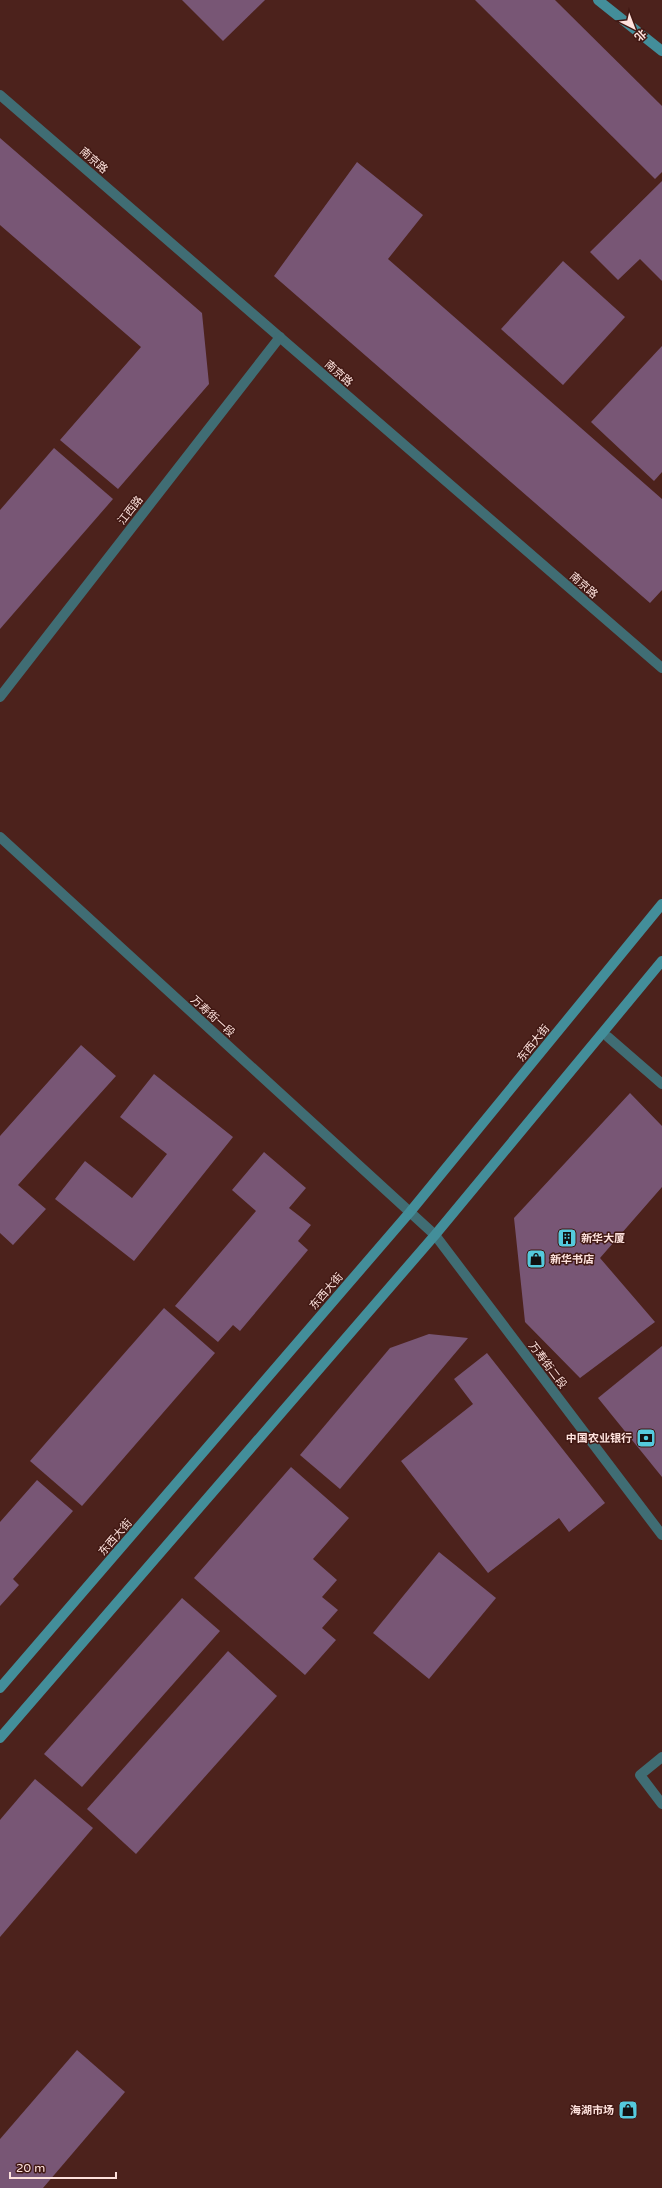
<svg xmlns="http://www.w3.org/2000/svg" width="662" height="2188" font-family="'Varela Round','Noto Sans SC',sans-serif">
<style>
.building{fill:#785675}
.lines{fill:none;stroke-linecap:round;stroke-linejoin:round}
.lane{stroke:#406d74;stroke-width:10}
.street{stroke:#406d74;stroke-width:10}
.secondary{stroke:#438e9a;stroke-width:10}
.labels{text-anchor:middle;stroke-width:3;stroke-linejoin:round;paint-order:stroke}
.street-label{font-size:11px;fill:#fee2dd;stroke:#411813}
.poi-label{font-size:11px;font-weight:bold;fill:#fee2dd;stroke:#411813;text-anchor:start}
</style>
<rect width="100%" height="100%" fill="#4c221c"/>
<g class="building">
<polygon points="182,0 265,0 223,41"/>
<polygon points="475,0 555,0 662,106 662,172 655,179"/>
<polygon points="0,138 202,313 209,384 118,489 60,440 141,347 0,225"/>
<polygon points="357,162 423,215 388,259 662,499 662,590 650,603 274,276"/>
<polygon points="662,181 662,281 640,259 618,280 590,252"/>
<polygon points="563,261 625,317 563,385 501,329"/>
<polygon points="662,346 662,472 654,481 591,422"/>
<polygon points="54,448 113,499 0,629 0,510"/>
<polygon points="81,1045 116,1076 18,1185 46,1209 13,1245 0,1233 0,1136"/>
<polygon points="154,1074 233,1137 134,1261 55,1199 85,1161 132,1198 167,1154 120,1117"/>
<polygon points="630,1093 662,1126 662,1187 600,1258 655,1322 580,1378 525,1322 514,1218"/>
<polygon points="264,1152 306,1188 289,1208 311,1225 298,1241 308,1250 240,1331 233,1325 218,1342 175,1306 256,1211 232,1190"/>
<polygon points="164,1308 215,1353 82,1506 30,1461"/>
<polygon points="429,1334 468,1338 340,1489 300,1455 390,1348"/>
<polygon points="662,1346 662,1477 598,1398"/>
<polygon points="487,1353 605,1503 569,1532 559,1518 488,1573 401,1461 473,1404 454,1379"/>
<polygon points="291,1467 349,1518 313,1559 337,1580 322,1597 338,1610 322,1628 336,1640 305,1675 194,1578"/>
<polygon points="37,1480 73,1511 13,1579 19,1585 0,1606 0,1522"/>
<polygon points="439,1552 496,1598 429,1679 373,1633"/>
<polygon points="182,1598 220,1631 82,1787 44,1754"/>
<polygon points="228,1651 277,1696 136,1854 87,1809"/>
<polygon points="35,1779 93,1828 0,1937 0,1820"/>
<polygon points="77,2050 125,2092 43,2188 0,2188 0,2139"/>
</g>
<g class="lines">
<g class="lane">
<polyline points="608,1037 662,1084"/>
<polyline points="662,1757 640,1775 662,1804"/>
</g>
<g class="street">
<polyline points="0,95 662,668"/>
<polyline points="0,697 280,337"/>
<polyline points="0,837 435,1235 662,1535"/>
</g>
<g class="secondary">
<polyline points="598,0 662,51"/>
<polyline points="0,1688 410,1212 662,904"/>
<polyline points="0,1738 435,1235 662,961"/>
</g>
</g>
<defs>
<g id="building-square" transform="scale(1)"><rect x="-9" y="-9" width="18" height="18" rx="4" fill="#54cadd" stroke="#411813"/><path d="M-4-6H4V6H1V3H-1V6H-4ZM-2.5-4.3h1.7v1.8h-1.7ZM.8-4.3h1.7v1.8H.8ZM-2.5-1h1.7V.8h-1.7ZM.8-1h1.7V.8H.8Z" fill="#111"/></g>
<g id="shop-square" transform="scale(1)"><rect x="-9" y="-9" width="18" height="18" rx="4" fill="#54cadd" stroke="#411813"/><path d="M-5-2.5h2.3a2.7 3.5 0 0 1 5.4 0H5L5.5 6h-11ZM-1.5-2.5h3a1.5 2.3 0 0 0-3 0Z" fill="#111"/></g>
<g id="bank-square" transform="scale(1)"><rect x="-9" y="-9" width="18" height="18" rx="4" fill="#54cadd" stroke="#411813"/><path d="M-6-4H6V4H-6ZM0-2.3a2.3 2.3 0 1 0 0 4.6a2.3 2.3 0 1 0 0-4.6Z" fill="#111"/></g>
</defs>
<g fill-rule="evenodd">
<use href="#building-square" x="567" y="1238"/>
<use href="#shop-square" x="536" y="1259"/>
<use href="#bank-square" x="646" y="1438"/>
<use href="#shop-square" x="628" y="2110"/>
</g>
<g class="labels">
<g class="street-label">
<text transform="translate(94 160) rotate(41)" y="4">南京路</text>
<text transform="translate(339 373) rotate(41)" y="4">南京路</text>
<text transform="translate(130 510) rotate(-52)" y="4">江西路</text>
<text transform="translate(584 585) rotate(41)" y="4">南京路</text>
<text transform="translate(213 1016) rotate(42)" y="4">万寿街一段</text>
<text transform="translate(533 1043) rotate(-51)" y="4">东西大街</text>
<text transform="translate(326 1291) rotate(-49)" y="4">东西大街</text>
<text transform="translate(548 1365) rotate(53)" y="4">万寿街二段</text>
<text transform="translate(115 1537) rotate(-49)" y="4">东西大街</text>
</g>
<g class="poi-label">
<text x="581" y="1242">新华大厦</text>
<text x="550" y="1263">新华书店</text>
<text x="632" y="1442" text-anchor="end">中国农业银行</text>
<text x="614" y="2114" text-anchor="end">海湖市场</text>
</g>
</g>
<g transform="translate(634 28) rotate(138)" stroke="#411813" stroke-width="3" paint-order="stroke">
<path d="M0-3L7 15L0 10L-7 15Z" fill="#fee2dd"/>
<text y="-6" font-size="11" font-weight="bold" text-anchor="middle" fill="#fee2dd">北</text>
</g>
<path d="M10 2172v6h106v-6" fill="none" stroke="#fee2dd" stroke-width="2"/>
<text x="16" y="2172" font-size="12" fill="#fee2dd" stroke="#411813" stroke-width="3" paint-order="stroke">20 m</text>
</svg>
